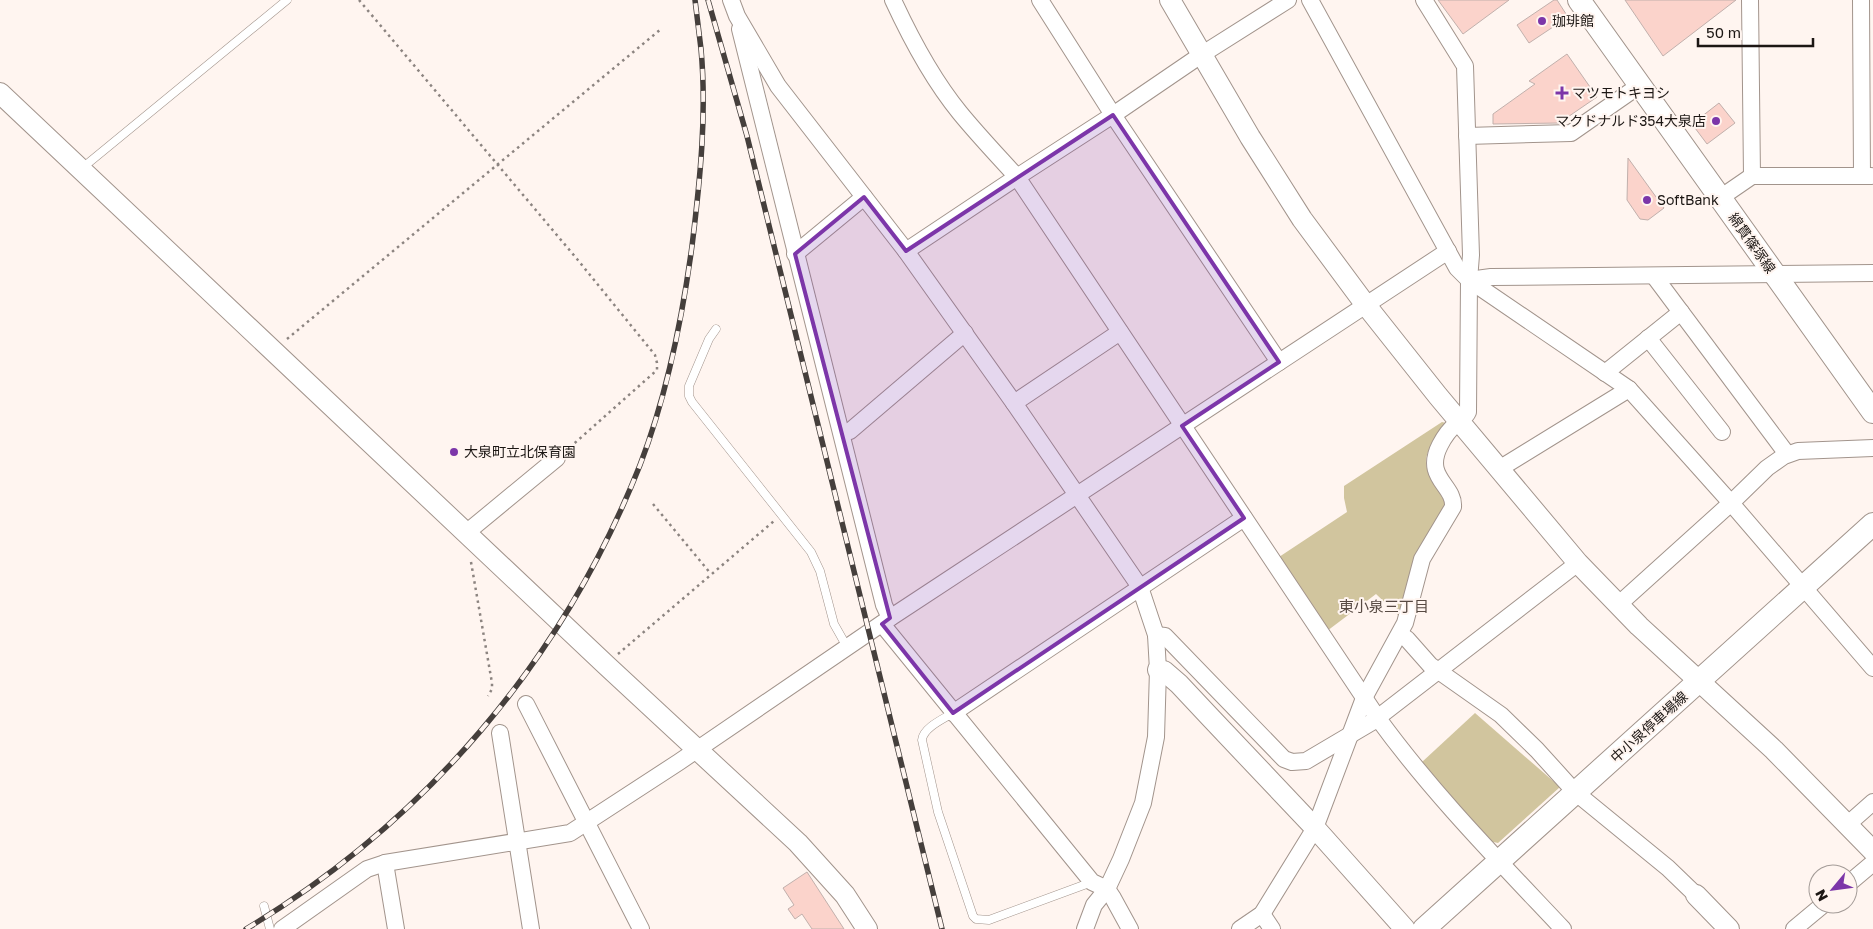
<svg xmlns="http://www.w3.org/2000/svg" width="1873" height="929" font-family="'Golos Text','Noto Sans JP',sans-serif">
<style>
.green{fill:#d1c59e}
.building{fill:#fbd3cb;stroke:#c1b0ac}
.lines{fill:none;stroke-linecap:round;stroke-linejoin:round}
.service-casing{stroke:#a2948c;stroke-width:9}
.minor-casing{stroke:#a2948c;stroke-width:18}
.tertiary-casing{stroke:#a2948c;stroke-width:22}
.secondary-casing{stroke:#a2948c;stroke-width:24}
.path{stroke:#8c8480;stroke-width:2.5;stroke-dasharray:2.5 4;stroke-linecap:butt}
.service{stroke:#fff;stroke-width:8}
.minor{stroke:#fff;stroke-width:16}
.tertiary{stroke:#fff;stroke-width:20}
.secondary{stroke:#fff;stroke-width:22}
.rail-casing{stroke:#453f3c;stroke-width:5.5}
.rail{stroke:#fff5f0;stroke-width:4;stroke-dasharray:11;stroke-linecap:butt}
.marked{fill:#7c36a9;fill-opacity:0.2;stroke:#7c36a9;stroke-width:4;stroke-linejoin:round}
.poi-dot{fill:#7c36a9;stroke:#fff5f0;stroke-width:2}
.labels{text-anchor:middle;stroke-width:4;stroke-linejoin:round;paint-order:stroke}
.poi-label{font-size:14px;fill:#1c1714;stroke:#fff5f0;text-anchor:start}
.street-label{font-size:14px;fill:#1c1714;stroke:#fff5f0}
.neighbourhood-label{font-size:15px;fill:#574a43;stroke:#fff5f0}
</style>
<rect width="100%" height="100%" fill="#fff5f0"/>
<g class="green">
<path d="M1442,422l4,1c-7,9 -21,28 -20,40 1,14 14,28 22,39l-34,58 -16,55 -22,-21 -49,37 -48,-74 68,-45 -3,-14v-12z"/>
<polygon points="1475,713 1560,787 1498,843 1489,841 1422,762"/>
</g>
<g class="building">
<polygon points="1438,0 1509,0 1463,34"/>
<polygon points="1554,0 1557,0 1568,17 1529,43 1517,25"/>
<polygon points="1625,0 1736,0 1663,56"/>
<polygon points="1567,54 1597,97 1559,123 1493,124 1493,114 1535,84 1529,81"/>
<polygon points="1719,103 1735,123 1707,144 1692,124"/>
<polygon points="1628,158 1664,208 1648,220 1640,219 1627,200"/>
<polygon points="807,872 844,929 812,929 802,914 795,919 788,909 794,905 783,888"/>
</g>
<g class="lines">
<g class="service-casing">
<g id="service">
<polyline points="81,169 287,0"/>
<polyline points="716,329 709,339 689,386 689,396 692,402 811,552 820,571 834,624 847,647"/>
<path d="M953,713c-10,6 -30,15 -31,27l16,72 35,104 3,3 13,1 103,-38"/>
<polyline points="264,906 270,929"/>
</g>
</g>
<g class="minor-casing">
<g id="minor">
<polyline points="731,0 737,16 778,86 906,251 1014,403 1140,587 1156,635 1158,670 1156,737 1143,803 1121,859 1107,889 1094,905 1085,929"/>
<path d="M893,0c18,39 40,80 67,113 18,22 38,43 57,64l360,540c55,76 122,144 186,212"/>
<polyline points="1040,0 1113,115 1279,362"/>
<polyline points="1310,0 1457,268 1469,280 1629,389 1731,503 1873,668"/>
<polyline points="1750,0 1752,176"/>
<polyline points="1861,0 1862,176"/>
<polyline points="740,29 884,605 890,618"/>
<polyline points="1467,136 1571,133 1640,85"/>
<polyline points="1720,198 1752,176 1871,176"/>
<polyline points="906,251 1017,177 1113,115 1201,55 1288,0"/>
<polyline points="795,254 864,197"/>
<polyline points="1654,276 1787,454"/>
<polyline points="1469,280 1491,277 1873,273"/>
<polyline points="1648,338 1722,432"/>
<polyline points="1605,373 1681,312"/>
<polyline points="1014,403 1120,332"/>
<polyline points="842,433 850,431 965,333"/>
<polyline points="1499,469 1629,389"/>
<polyline points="466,533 557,458"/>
<polyline points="1618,605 1731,503 1767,468 1784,456 1798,451 1873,448"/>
<polyline points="882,624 1092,882 1107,889 1113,898 1130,929"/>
<polyline points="1400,634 1407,639 1430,665 1501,715 1537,750 1575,792 1668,868 1696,895"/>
<polyline points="1156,635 1165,636 1284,759 1292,762 1306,761 1372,722 1578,563"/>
<polyline points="526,704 641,929"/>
<polyline points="953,713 1244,518"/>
<polyline points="500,733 531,929"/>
<polyline points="1847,825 1873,802"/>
<polyline points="385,863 396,929"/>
<polyline points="1848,884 1873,863"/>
<polyline points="1262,914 1272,929"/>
<polyline points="282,929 367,869 385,863 570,833 679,762 890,618 1448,251"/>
<path d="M1240,929l22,-15 53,-86 49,-130 41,-75 17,-64 31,-52c2,-22 -30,-29 -13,-62 4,-8 10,-16 17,-22 4,-4 9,-6 11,-11l1,-132 2,-25 -6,-189 -41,-66"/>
<polyline points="1794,929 1824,904"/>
</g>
</g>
<g class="tertiary-casing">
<g id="tertiary">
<polyline points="1170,0 1250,137 1302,219 1365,304 1438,396 1578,563 1639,626 1774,750 1873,851"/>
<polyline points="0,93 606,665 798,843 845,895 867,929"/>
<polyline points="1158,670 1164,671 1179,684 1209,716 1315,828 1405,929"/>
<polyline points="1696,895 1729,929"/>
</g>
</g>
<g class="secondary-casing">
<g id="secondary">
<polyline points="1579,0 1873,412"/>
<polyline points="1424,929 1873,524"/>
</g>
</g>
<g class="path">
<polyline points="359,0 577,259 655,355 657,363 657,370 568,449"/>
<polyline points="287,339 661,29"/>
<polyline points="653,504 711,574"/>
<polyline points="471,562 492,683 492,689 488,696"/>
<polyline points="618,654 774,521"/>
</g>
<use href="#service" class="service"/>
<use href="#minor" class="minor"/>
<use href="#tertiary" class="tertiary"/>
<use href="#secondary" class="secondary"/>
<g class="rail-casing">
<g id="rail">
<polyline points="708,0 747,136 942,929"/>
<path d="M246,929c180,-108 317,-269 394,-464 27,-70 42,-145 52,-219 8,-65 15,-132 9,-197 -2,-16 -4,-33 -6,-49"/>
</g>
</g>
<use href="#rail" class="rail"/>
</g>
<path class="marked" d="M1113,115l166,247 -97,64 62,92 -291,195 -71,-89 8,-6 -95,-364 69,-57 42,54z"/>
<g class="poi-dot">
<circle cx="1542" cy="21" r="5"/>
<path d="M1559.5 85.5h5v5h5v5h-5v5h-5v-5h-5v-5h5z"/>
<circle cx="1716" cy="121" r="5"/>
<circle cx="1647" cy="200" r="5"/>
<circle cx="454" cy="452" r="5"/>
</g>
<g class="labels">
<g class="poi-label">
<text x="1552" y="26">珈琲館</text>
<text x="1572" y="98">マツモトキヨシ</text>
<text x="1706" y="126" text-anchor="end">マクドナルド354大泉店</text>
<text x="1657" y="205">SoftBank</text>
<text x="464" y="457">大泉町立北保育園</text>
</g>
<g class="street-label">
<text transform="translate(1752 243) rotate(55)" y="5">綿貫篠塚線</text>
<text transform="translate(1649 727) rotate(-42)" y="5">中小泉停車場線</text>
</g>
<g class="neighbourhood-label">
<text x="1384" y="612">東小泉三丁目</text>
</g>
</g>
<g transform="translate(1833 889) rotate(241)"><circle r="24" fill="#fff5f0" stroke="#a49c98"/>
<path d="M0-4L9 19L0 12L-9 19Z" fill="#7c36a9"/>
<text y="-8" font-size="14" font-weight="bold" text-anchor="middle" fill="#1c1714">N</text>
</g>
<path d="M1698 38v8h115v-8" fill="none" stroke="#1c1714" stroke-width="2.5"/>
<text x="1706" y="38" font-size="15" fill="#1c1714" stroke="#fff5f0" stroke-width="4" paint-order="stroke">50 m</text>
</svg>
